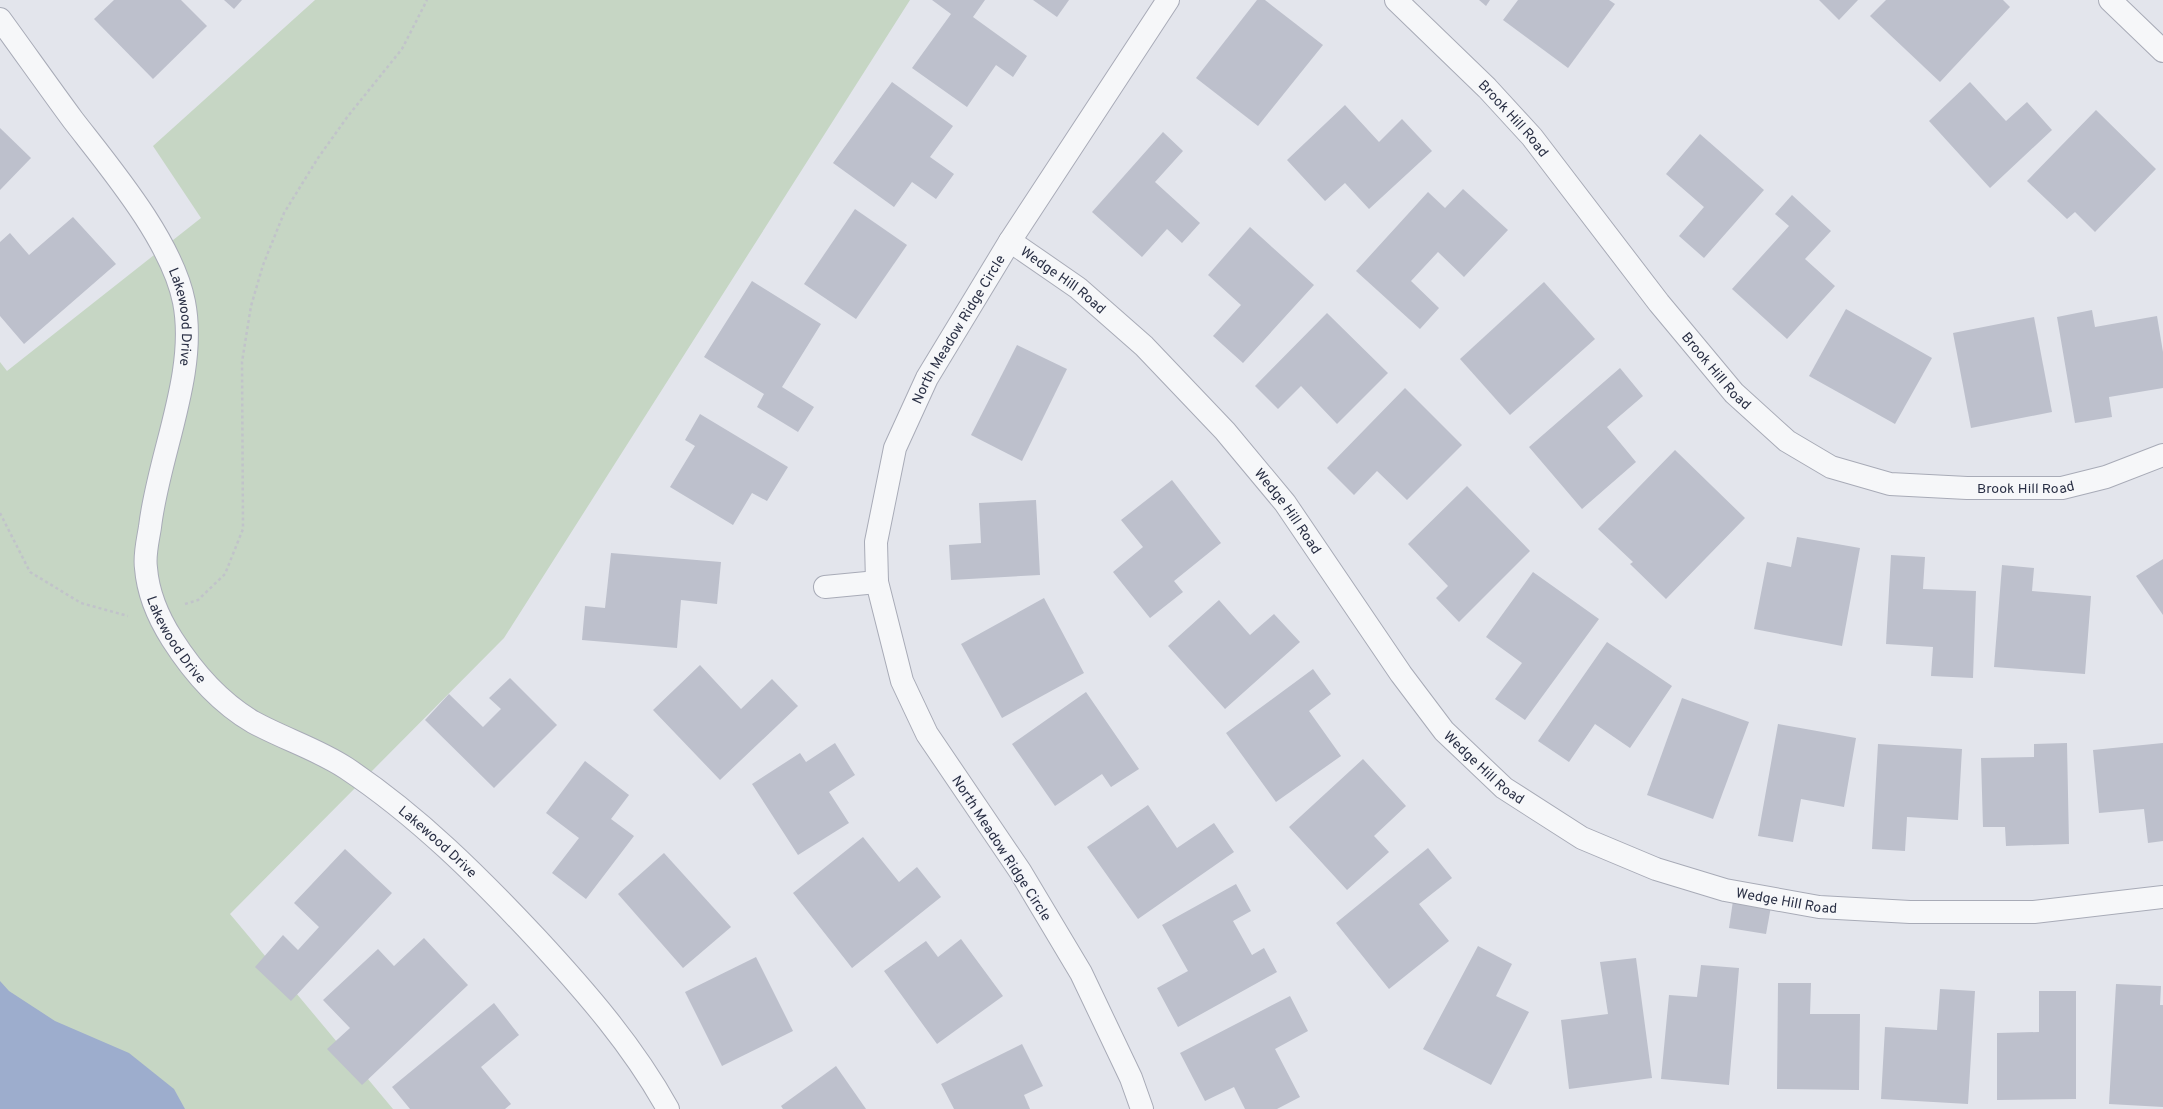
<svg xmlns="http://www.w3.org/2000/svg" width="2163" height="1109" font-family="Overpass,sans-serif">
<style>
.green{fill:#c6d6c4}
.water{fill:#9dadcd}
.building{fill:#bdc0cc}
.lines{fill:none;stroke-linecap:round;stroke-linejoin:round}
.minor-casing{stroke:#a8abb7;stroke-width:24}
.path{stroke:#c1c3ca;stroke-width:2.5;stroke-dasharray:3 3;stroke-linecap:butt}
.minor{stroke:#f6f7f9;stroke-width:22}
.labels{text-anchor:middle;stroke-width:3;stroke-linejoin:round;paint-order:stroke}
.street-label{font-size:14px;fill:#2a3045;stroke:#f3f4f9}
</style>
<rect width="100%" height="100%" fill="#e3e5ec"/>
<polygon class="green" points="315,0 910,0 504,638 230,914 393,1109 0,1109 0,362 7,371 201,218 153,146"/>
<polygon class="water" points="0,981 9,991 55,1021 129,1053 174,1089 185,1109 0,1109"/>
<g class="building">
<polygon points="114,0 181,0 207,26 153,79 94,19"/>
<polygon points="224,0 242,0 234,9"/>
<polygon points="932,0 985,0 973,17 1027,56 1013,77 996,65 967,107 912,68 951,14"/>
<polygon points="1033,0 1069,0 1057,17"/>
<polygon points="1257,0 1265,0 1323,45 1258,126 1196,78"/>
<polygon points="1479,0 1490,0 1486,6"/>
<polygon points="1518,0 1609,0 1615,4 1568,68 1503,20"/>
<polygon points="1819,0 1858,0 1839,20"/>
<polygon points="1886,0 2003,0 2010,7 1940,82 1870,16"/>
<polygon points="892,82 953,126 930,157 954,174 936,199 912,182 894,207 833,163"/>
<polygon points="1970,82 2006,121 2027,102 2052,130 1990,188 1929,121"/>
<polygon points="1345,105 1379,142 1402,119 1432,151 1369,209 1345,183 1325,201 1287,160"/>
<polygon points="2096,110 2156,169 2095,232 2075,212 2067,219 2027,181"/>
<polygon points="0,128 31,158 0,190"/>
<polygon points="1163,132 1183,151 1155,182 1200,223 1182,243 1167,229 1142,257 1092,212"/>
<polygon points="1700,134 1764,190 1704,258 1679,236 1704,207 1666,174"/>
<polygon points="1463,189 1508,230 1464,277 1438,252 1411,281 1439,308 1420,329 1356,271 1428,192 1445,208"/>
<polygon points="1792,195 1831,231 1805,259 1835,286 1787,339 1732,289 1789,226 1775,214"/>
<polygon points="855,209 907,245 856,319 804,284"/>
<polygon points="73,217 116,264 24,344 0,316 0,242 10,233 29,255"/>
<polygon points="1250,227 1314,285 1243,363 1213,336 1241,305 1208,275"/>
<polygon points="752,281 821,324 782,387 814,407 798,432 757,407 764,394 704,357"/>
<polygon points="1544,282 1595,339 1510,415 1460,359"/>
<polygon points="1846,309 1932,358 1895,424 1809,376"/>
<polygon points="2092,310 2095,327 2157,316 2163,352 2163,388 2109,397 2112,417 2075,423 2057,317"/>
<polygon points="1327,313 1388,373 1337,424 1301,386 1278,409 1255,386"/>
<polygon points="2034,317 2052,412 1971,428 1953,333"/>
<polygon points="1017,345 1067,369 1022,461 971,435"/>
<polygon points="1620,368 1643,396 1607,427 1636,462 1582,509 1529,447"/>
<polygon points="1405,388 1462,445 1407,500 1377,471 1354,495 1327,468"/>
<polygon points="700,414 788,467 767,501 752,493 733,525 670,487 695,446 685,440"/>
<polygon points="1675,450 1745,518 1666,599 1630,564 1633,562 1598,529"/>
<polygon points="1172,480 1221,543 1174,581 1183,592 1150,618 1113,572 1143,547 1121,520"/>
<polygon points="1467,486 1530,551 1459,622 1436,598 1448,586 1408,544"/>
<polygon points="1036,500 1040,575 951,580 949,545 981,543 979,503"/>
<polygon points="1797,537 1860,548 1842,646 1754,629 1767,562 1791,567"/>
<polygon points="611,553 721,562 717,604 681,600 677,648 582,640 585,606 605,608"/>
<polygon points="1891,555 1925,557 1923,589 1976,591 1973,678 1931,676 1933,647 1886,644"/>
<polygon points="2163,559 2163,615 2136,576"/>
<polygon points="2002,565 2034,568 2032,591 2091,596 2085,674 1994,667"/>
<polygon points="1533,572 1599,619 1525,720 1495,699 1522,663 1486,637"/>
<polygon points="1044,598 1084,673 1002,718 961,644"/>
<polygon points="1219,600 1250,635 1274,614 1300,642 1225,709 1168,646"/>
<polygon points="1607,642 1672,686 1630,748 1595,724 1569,762 1538,741"/>
<polygon points="700,665 741,709 772,679 798,706 720,780 653,710"/>
<polygon points="1313,669 1331,694 1309,711 1341,756 1276,802 1226,733"/>
<polygon points="510,678 557,725 494,788 425,720 449,694 483,727 501,709 489,698"/>
<polygon points="1086,692 1139,769 1111,787 1102,774 1055,806 1012,744"/>
<polygon points="1682,698 1749,722 1713,819 1647,795"/>
<polygon points="1778,724 1856,738 1844,807 1801,799 1793,842 1758,836"/>
<polygon points="835,743 855,775 829,792 849,823 798,855 752,784 800,753 806,762"/>
<polygon points="2067,743 2069,844 2006,846 2005,827 1983,827 1981,758 2034,757 2034,744"/>
<polygon points="2163,743 2163,841 2148,843 2144,809 2099,813 2093,750"/>
<polygon points="1878,744 1962,749 1958,820 1907,817 1905,851 1872,849"/>
<polygon points="1363,759 1406,806 1374,836 1389,852 1347,890 1289,827"/>
<polygon points="585,761 629,795 611,819 634,836 586,899 552,873 579,838 546,813"/>
<polygon points="1148,805 1177,848 1214,823 1234,852 1138,919 1087,847"/>
<polygon points="863,837 899,882 917,867 941,897 852,968 793,893"/>
<polygon points="1428,848 1452,878 1419,904 1449,941 1389,989 1336,923"/>
<polygon points="345,849 392,893 291,1001 255,967 283,935 298,950 319,927 294,903"/>
<polygon points="664,853 731,927 683,968 618,894"/>
<polygon points="1236,884 1251,911 1233,921 1252,955 1264,948 1277,972 1178,1027 1157,988 1188,971 1162,925"/>
<polygon points="1734,894 1772,901 1766,934 1729,928"/>
<polygon points="424,938 468,985 362,1085 327,1049 350,1028 323,1000 378,949 394,966"/>
<polygon points="961,939 1003,996 937,1044 884,971 926,941 938,957"/>
<polygon points="1478,946 1512,964 1496,996 1529,1012 1491,1085 1423,1049"/>
<polygon points="756,957 793,1031 722,1066 685,992"/>
<polygon points="1636,958 1652,1078 1569,1089 1561,1020 1608,1014 1600,962"/>
<polygon points="1701,965 1739,968 1729,1085 1661,1079 1669,995 1697,997"/>
<polygon points="1778,983 1811,983 1810,1014 1860,1014 1859,1090 1777,1089"/>
<polygon points="2116,984 2161,986 2160,1005 2163,1005 2163,1107 2109,1104"/>
<polygon points="1940,989 1975,991 1968,1104 1881,1099 1885,1027 1937,1030"/>
<polygon points="2039,991 2076,991 2076,1099 1997,1100 1997,1033 2039,1032"/>
<polygon points="1290,996 1308,1031 1275,1049 1300,1097 1277,1109 1245,1109 1234,1087 1205,1101 1180,1053"/>
<polygon points="494,1003 519,1035 481,1067 511,1104 505,1109 410,1109 392,1087"/>
<polygon points="1022,1044 1043,1086 1024,1095 1030,1109 954,1109 941,1084"/>
<polygon points="836,1066 866,1109 783,1109 781,1106"/>
</g>
<g class="lines">
<g class="minor-casing">
<g id="minor">
<path id="s1" d="M1396,0l91,88 45,49 127,166 75,90 53,48 44,26 59,17 77,4h95l44,-11 57,-22"/>
<polyline points="2110,0 2163,51"/>
<path id="s2" d="M0,19c24,33 48,67 73,101 38,49 99,121 111,182 14,71 -26,154 -34,225 -2,13 -6,28 -4,41 2,26 12,49 26,71 21,33 47,63 81,83 31,17 64,27 93,46 72,48 133,109 191,171 49,53 96,107 131,170"/>
<path id="s3" d="M1010,241l68,47 66,58 81,85 60,72 116,171 43,57 60,57 78,50 74,31 69,21 94,17 91,5h124l129,-15"/>
<polyline points="825,587 877,582"/>
<path id="s4" d="M1142,1109l-11,-31 -50,-105 -61,-102 -93,-137 -25,-53 -25,-99 -1,-40 19,-94 32,-70 83,-137 158,-241"/>
</g>
</g>
<g class="path">
<polyline points="0,513 30,572 81,603 128,616"/>
<polyline points="185,604 198,600 225,574 243,529 242,362 251,306 263,265 284,213 318,158 348,116 402,49 427,0"/>
</g>
<use href="#minor" class="minor"/>
</g>
<g class="labels">
<g class="street-label">
<text dy="5" stroke="none"><textPath href="#s1" startOffset="167">Brook Hill Road</textPath></text>
<text dy="5" stroke="none"><textPath href="#s3" startOffset="66">Wedge Hill Road</textPath></text>
<text dy="5" stroke="none"><textPath href="#s2" startOffset="354">Lakewood Drive</textPath></text>
<text dy="5" stroke="none"><textPath href="#s4" startOffset="865">North Meadow Ridge Circle</textPath></text>
<text dy="5" stroke="none"><textPath href="#s1" startOffset="491">Brook Hill Road</textPath></text>
<text dy="5" stroke="none"><textPath href="#s1" startOffset="839">Brook Hill Road</textPath></text>
<text dy="5" stroke="none"><textPath href="#s3" startOffset="390">Wedge Hill Road</textPath></text>
<text dy="5" stroke="none"><textPath href="#s2" startOffset="689">Lakewood Drive</textPath></text>
<text dy="5" stroke="none"><textPath href="#s3" startOffset="714">Wedge Hill Road</textPath></text>
<text dy="5" stroke="none"><textPath href="#s2" startOffset="1025">Lakewood Drive</textPath></text>
<text transform="translate(1002 848) rotate(57)" y="5">North Meadow Ridge Circle</text>
<text dy="5" stroke="none"><textPath href="#s3" startOffset="1050">Wedge Hill Road</textPath></text>
</g>
</g>
</svg>
